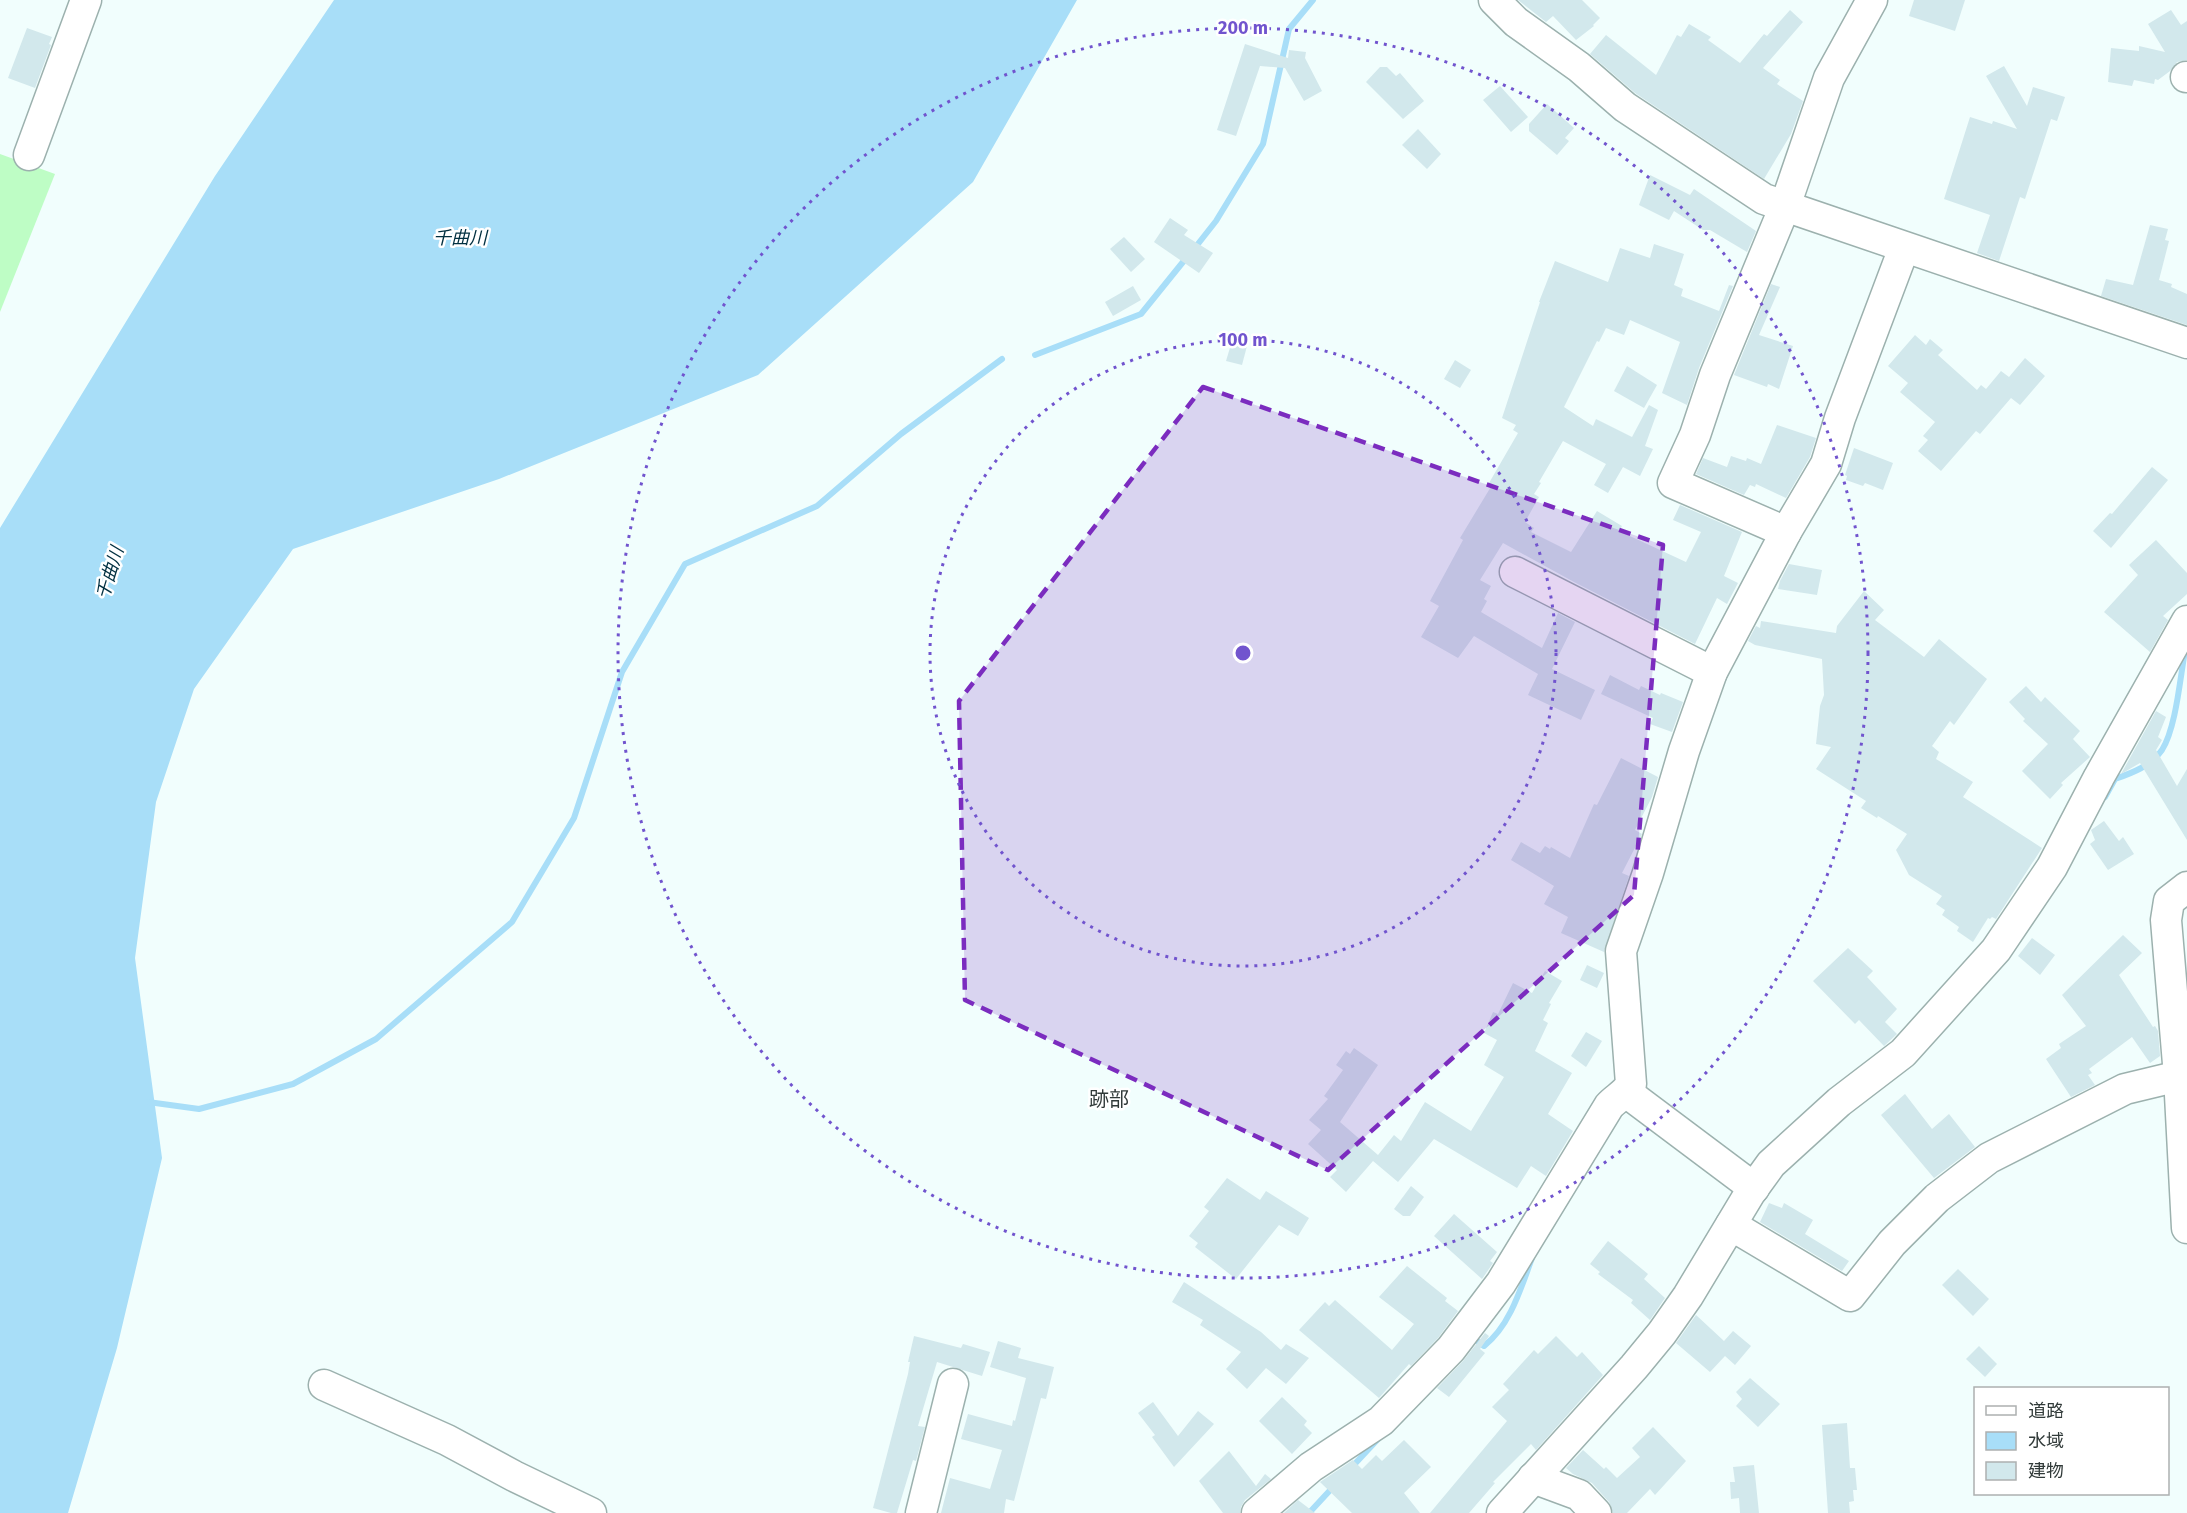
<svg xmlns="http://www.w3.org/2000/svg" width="2187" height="1513" font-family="'Fira Sans','Noto Sans JP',sans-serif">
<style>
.green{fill:#befdc5}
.water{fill:#a8def8}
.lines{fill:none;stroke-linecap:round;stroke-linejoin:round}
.stream{stroke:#a8def8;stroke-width:6}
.building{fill:#d2e8ec}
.minor-casing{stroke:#9cb1ae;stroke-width:33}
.minor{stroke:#fff;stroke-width:30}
.marked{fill:#7b2cbf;fill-opacity:0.2;stroke:#7b2cbf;stroke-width:4.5;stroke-dasharray:12 8;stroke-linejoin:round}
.ring{fill:none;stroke:#7154ce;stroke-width:3;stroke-dasharray:3 6}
.labels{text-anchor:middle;stroke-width:5;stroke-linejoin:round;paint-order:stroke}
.water-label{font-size:18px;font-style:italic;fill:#002f40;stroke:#fff}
.quarter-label{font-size:20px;fill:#313a39;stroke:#fff}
.centre{fill:#7154ce;stroke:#fff;stroke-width:3}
.ring-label{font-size:18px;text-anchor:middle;font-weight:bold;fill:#7154ce;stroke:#fff;stroke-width:5;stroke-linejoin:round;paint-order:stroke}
</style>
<rect width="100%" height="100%" fill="#f1fefd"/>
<polygon class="green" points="0,154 55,174 0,312"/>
<polygon class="water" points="334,0 1077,0 973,182 758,375 499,479 293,549 194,689 156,802 135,958 162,1158 117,1348 68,1513 0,1513 0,528 215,176"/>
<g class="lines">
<g class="stream">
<polyline points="1194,249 1216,221 1263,144 1289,29 1313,0"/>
<polyline points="1035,355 1141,314 1187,257"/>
<path d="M2105,797l10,-18c17,-6 36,-13 47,-29 14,-22 18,-72 23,-99"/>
<polyline points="148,1102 199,1109 293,1084 376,1039 512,922 574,818 622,672 685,564 817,506 901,434 1002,359"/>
<path d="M1470,1341l3,-3 11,8c26,-20 37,-58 48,-88"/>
<polyline points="1351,1468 1379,1438"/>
<polyline points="1309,1513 1334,1486"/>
</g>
</g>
<g class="building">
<polygon points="1518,0 1582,0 1600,18 1593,25 1594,26 1576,40 1553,16 1546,22"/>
<polygon points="1914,0 1965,0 1955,31 1909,16"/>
<polygon points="1790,10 1803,22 1763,68 1780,80 1777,84 1803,101 1791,134 1764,179 1635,93 1590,54 1606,35 1656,75 1677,35 1681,37 1689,24 1711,37 1708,40 1740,63 1764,34 1767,36"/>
<polygon points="2171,10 2181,25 2187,21 2187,60 2177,62 2170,71 2158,80 2155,79 2154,84 2134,80 2132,86 2108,82 2111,48 2139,51 2139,46 2165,52 2148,24"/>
<polygon points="27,28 52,37 49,44 51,45 35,88 8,78"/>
<polygon points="1245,44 1288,58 1289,50 1306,52 1305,58 1322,91 1304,101 1285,68 1260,66 1236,136 1217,130"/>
<polygon points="2004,66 2027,106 2033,87 2065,97 2057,121 2051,119 2025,199 2020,197 1999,261 1977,253 1990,215 1944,199 1970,117 1992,124 1993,121 2017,129 1986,76"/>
<polygon points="1380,67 1387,67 1396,76 1400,73 1424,101 1403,119 1366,82"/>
<polygon points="1500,86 1528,117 1511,132 1483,100"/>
<polygon points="1547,104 1574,128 1565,138 1569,141 1557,155 1529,131 1529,124"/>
<polygon points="1418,129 1441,154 1427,169 1402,145"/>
<polygon points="1650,175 1690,195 1694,189 1756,231 1747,252 1710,230 1703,230 1674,211 1669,220 1639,205"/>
<polygon points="1170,218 1188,230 1184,235 1213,253 1199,273 1154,242"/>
<polygon points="2150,225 2168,229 2165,240 2169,241 2159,280 2172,284 2171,287 2187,294 2187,325 2101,296 2106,279 2133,285"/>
<polygon points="1124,237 1145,259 1131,272 1110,249"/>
<polygon points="1654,244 1684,254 1674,285 1683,289 1681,296 1719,311 1729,285 1733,286 1699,368 1687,405 1662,393 1680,342 1630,320 1624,335 1606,328 1599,342 1597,341 1564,407 1593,426 1596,419 1632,437 1649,405 1658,410 1645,446 1653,449 1640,476 1623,467 1608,493 1594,485 1606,464 1563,441 1539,482 1541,483 1534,494 1539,497 1525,522 1534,528 1531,532 1571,552 1597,511 1622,526 1619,531 1686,562 1701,532 1673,520 1680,505 1742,532 1724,576 1738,583 1727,604 1717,598 1695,644 1574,582 1503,543 1480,580 1491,586 1484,599 1487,601 1481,612 1542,648 1558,613 1575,622 1552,669 1595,690 1581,720 1528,695 1538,674 1474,636 1458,658 1421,637 1439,606 1430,601 1463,540 1460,538 1492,485 1489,483 1518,433 1513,430 1516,425 1502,418 1540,302 1539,302 1555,261 1608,282 1620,248 1650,258"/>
<polygon points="1771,284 1780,287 1759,335 1793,346 1779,389 1768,384 1767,387 1734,375"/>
<polygon points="1133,286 1141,300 1113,316 1105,302"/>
<polygon points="1915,335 1926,345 1930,339 1943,350 1938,355 1977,390 1981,385 1986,389 2001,371 2009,377 2025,358 2045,376 2020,405 2011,398 1980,434 1976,431 1941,471 1918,451 1928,440 1923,436 1935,422 1900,392 1908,383 1888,366"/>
<polygon points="1232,341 1247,346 1242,365 1226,361"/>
<polygon points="1455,360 1471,370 1460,388 1444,379"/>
<polygon points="1627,366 1657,385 1644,408 1614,391"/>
<polygon points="1777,425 1816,438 1810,457 1786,498 1756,484 1755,487 1750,485 1744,495 1696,474 1703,458 1727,467 1731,456 1746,461 1747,458 1761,464"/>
<polygon points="1854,448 1893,463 1883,490 1865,483 1863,486 1846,480 1847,476 1845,475"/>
<polygon points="2152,467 2168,480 2111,548 2093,531 2110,513 2112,514"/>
<polygon points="2156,540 2187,573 2187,594 2163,616 2168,620 2150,652 2104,612 2138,575 2129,565"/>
<polygon points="1789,564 1822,570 1817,595 1778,589 1780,581"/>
<polygon points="1864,591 1884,610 1875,620 1924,657 1939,639 1987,679 1954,725 1950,721 1932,746 1939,752 1936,759 1973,782 1963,797 2042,848 1996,919 1992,917 1990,919 1988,918 1973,942 1957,931 1959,927 1942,915 1945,910 1936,904 1942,896 1909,875 1896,850 1907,834 1878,816 1877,818 1861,808 1866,801 1816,769 1831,747 1816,744 1820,706 1824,695 1822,659 1755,645 1748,641 1756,626 1760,628 1761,621 1836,633 1837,626"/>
<polygon points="1610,675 1639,690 1641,686 1660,695 1661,693 1683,702 1672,732 1650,724 1653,718 1601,694"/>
<polygon points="2026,686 2041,702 2045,697 2080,731 2073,739 2090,757 2061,783 2063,785 2050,799 2022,771 2048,744 2023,721 2025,719 2009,702"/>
<polygon points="2156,711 2166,717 2158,737 2162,740 2156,750 2177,786 2187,769 2187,840 2140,763 2121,774"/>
<polygon points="1621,758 1658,777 1652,797 1635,830 1642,834 1640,838 1622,873 1629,876 1604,952 1561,933 1568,917 1544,904 1554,886 1511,860 1521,842 1540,853 1545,846 1550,849 1551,847 1570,858 1594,804 1597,805"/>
<polygon points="2104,821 2119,841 2123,837 2134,854 2108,870 2090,844 2095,840 2091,830"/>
<polygon points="2123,935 2142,953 2119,975 2153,1027 2155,1026 2158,1031 2160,1056 2150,1063 2132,1037 2089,1069 2092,1073 2088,1075 2095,1085 2071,1097 2046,1059 2061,1048 2059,1044 2086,1026 2062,995"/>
<polygon points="2032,938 2055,955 2040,975 2018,956"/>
<polygon points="1848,948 1873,971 1867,977 1897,1009 1885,1022 1897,1034 1884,1046 1859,1020 1855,1024 1813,981"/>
<polygon points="1587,965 1604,973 1597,988 1580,980"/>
<polygon points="1545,971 1562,981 1549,1003 1551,1004 1543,1020 1548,1023 1535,1051 1572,1073 1548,1114 1573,1131 1546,1176 1531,1166 1517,1188 1434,1139 1398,1182 1373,1161 1346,1192 1330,1177 1337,1170 1308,1144 1321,1130 1309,1120 1328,1099 1324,1096 1343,1070 1336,1065 1346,1051 1350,1054 1354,1048 1378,1065 1340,1122 1378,1155 1394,1135 1401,1141 1425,1102 1471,1131 1504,1077 1484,1065 1497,1040 1484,1033 1493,1012 1498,1014 1513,983 1532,993"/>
<polygon points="1586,1032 1602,1041 1586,1067 1571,1056"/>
<polygon points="1905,1094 1932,1129 1949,1114 1975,1147 1934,1178 1881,1115"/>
<polygon points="1227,1178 1260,1200 1266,1191 1309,1218 1298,1236 1279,1225 1236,1279 1195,1247 1198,1243 1189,1236 1209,1211 1204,1207"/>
<polygon points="1411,1186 1424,1197 1410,1216 1403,1216 1394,1209"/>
<polygon points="1769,1203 1782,1208 1784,1203 1813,1220 1805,1234 1849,1261 1842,1271 1760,1222"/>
<polygon points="1454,1214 1497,1252 1490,1261 1493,1263 1482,1279 1434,1236"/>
<polygon points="1608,1241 1648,1274 1644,1279 1665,1298 1650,1320 1631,1303 1633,1300 1598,1274 1600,1272 1590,1264"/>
<polygon points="1407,1266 1447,1298 1445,1301 1458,1311 1438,1338 1411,1366 1409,1364 1379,1398 1299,1330 1325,1302 1329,1306 1335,1300 1392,1350 1414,1324 1379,1297"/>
<polygon points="1958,1269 1989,1299 1973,1316 1942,1285"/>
<polygon points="1184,1282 1261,1332 1281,1350 1286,1344 1309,1358 1286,1384 1266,1368 1247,1389 1226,1369 1241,1352 1200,1325 1203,1320 1172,1302"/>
<polygon points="1696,1315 1724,1341 1733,1331 1751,1346 1735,1365 1725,1356 1710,1372 1676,1343"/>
<polygon points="1485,1333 1489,1336 1480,1349 1485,1353 1449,1397 1437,1388 1463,1361"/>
<polygon points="914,1336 961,1348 963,1344 990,1352 982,1376 937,1362 918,1426 925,1427 916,1461 913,1460 897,1513 891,1513 873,1508 908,1374 910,1362 908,1362"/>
<polygon points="1556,1336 1577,1357 1582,1352 1603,1375 1536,1450 1531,1444 1493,1482 1495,1483 1469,1513 1430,1513 1507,1421 1492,1407 1509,1390 1503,1384 1534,1350 1538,1354"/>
<polygon points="998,1341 1021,1348 1018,1358 1054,1367 1046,1399 1041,1398 1014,1501 1006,1499 1004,1513 941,1513 950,1478 990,1489 1002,1450 961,1439 968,1414 1012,1426 1013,1420 1015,1421 1026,1378 990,1367"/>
<polygon points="1979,1346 1997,1364 1985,1377 1966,1359"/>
<polygon points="1750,1378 1780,1404 1758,1427 1736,1406 1742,1399 1736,1392"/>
<polygon points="1282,1397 1307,1421 1304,1425 1312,1433 1292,1454 1259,1421"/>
<polygon points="1153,1402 1178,1436 1198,1411 1214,1424 1174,1467 1152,1437 1155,1435 1138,1413"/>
<polygon points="1847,1423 1850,1468 1855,1468 1857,1490 1853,1490 1854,1501 1849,1502 1850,1513 1828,1513 1822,1425"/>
<polygon points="1653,1427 1686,1461 1655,1495 1650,1489 1627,1513 1613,1513 1609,1502 1592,1483 1573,1474 1566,1468 1583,1450 1604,1469 1606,1467 1617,1478 1640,1457 1632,1448"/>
<polygon points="1404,1440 1431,1467 1404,1493 1420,1513 1352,1513 1320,1482 1353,1460 1362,1469 1376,1455 1382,1461"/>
<polygon points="1229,1451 1256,1486 1265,1474 1271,1479 1245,1500 1241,1507 1240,1513 1223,1513 1199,1481"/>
<polygon points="1754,1465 1759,1513 1740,1513 1739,1498 1731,1499 1730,1482 1735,1482 1733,1467"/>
<polygon points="1298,1500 1315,1513 1284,1513"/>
</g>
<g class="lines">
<g class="minor-casing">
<g id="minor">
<polyline points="1494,0 1516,22 1579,67 1625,107 1764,199 2187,343"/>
<polyline points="2186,77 2187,77"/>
<polyline points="29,155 86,0"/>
<polyline points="1786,532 1673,483 1695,435 1715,375 1785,206 1829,78 1872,0"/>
<polyline points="1515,572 1712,672"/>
<polyline points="2187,887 2169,901 2166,920 2179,1076 2187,1228"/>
<polyline points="1626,1092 1754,1188"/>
<polyline points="1731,1225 1850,1296 1892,1243 1937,1198 1989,1158 2125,1089 2179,1076"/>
<polyline points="324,1385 447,1440 514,1476 591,1513"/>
<polyline points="1533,1478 1579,1495 1596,1513"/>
<polyline points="921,1513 953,1384"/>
<path d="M1257,1513l54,-46 70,-46 70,-72 50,-66 108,-177c7,-8 17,-12 22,-22l-10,-133 27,-78 36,-122 28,-79 74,-140 40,-68 14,-46 64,-170"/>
<polyline points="1502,1513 1634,1367 1662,1333 1688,1296 1750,1193 1771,1164 1839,1102 1903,1053 1996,950 2052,867 2099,777 2187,621"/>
</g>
</g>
<use href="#minor" class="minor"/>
</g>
<path class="marked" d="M1203,387l460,158 -29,350 -306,275 -363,-170 -6,-299z"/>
<g class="ring">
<circle cx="1243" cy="653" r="313"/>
<circle cx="1243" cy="653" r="625"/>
</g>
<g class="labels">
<g class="water-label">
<text x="460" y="244">千曲川</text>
<text transform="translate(110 573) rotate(-73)" y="6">千曲川</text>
</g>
<g class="quarter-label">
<text x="1109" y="1106">跡部</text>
</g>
</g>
<circle cx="1243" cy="653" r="9" class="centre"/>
<g class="ring-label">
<text x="1243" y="34">200 m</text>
<text x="1243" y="346">100 m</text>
</g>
<rect x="1974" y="1387" width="195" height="108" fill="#ffffff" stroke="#adb0b0" stroke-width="1.5"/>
<rect x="1986" y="1406" width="30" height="9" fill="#ffffff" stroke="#adb0b0" stroke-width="1.5"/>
<text x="2028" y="1417" font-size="18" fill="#313a39">道路</text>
<rect x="1986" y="1432" width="30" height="18" fill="#a8def8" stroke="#adb0b0" stroke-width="1.5"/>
<text x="2028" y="1447" font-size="18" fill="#313a39">水域</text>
<rect x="1986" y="1462" width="30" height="18" fill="#d2e8ec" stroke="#adb0b0" stroke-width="1.5"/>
<text x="2028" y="1477" font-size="18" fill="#313a39">建物</text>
</svg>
